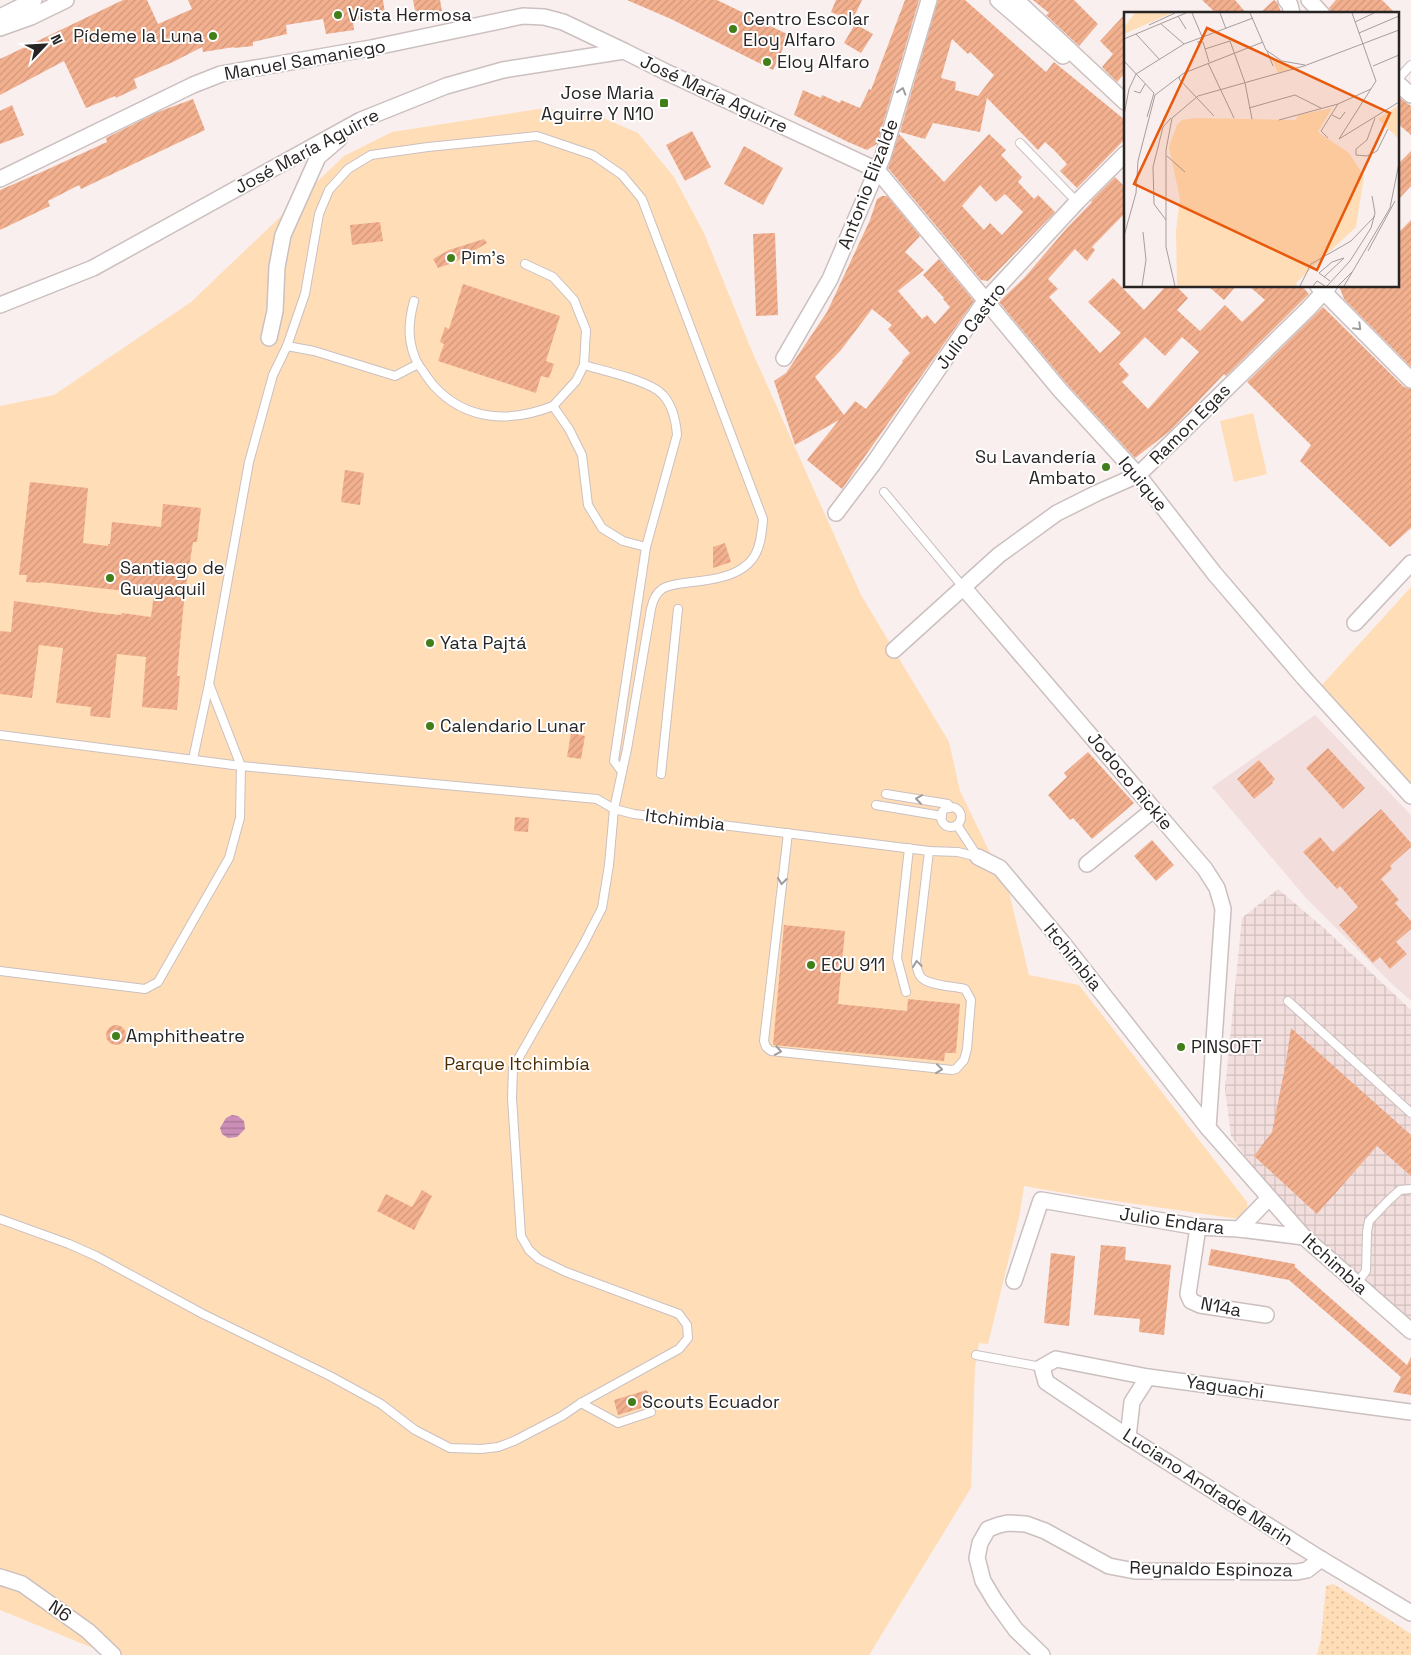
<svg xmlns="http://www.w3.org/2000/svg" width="1411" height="1655" font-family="'Space Grotesk',sans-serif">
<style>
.built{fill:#f2dfdd}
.industrial{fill:url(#industrial-grid)}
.grass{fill:url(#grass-dots)}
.park{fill:#ffddb7}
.water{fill:url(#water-rules)}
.building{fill:url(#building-hatch);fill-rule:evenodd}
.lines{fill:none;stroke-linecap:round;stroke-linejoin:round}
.lane-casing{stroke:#cbc0bf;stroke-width:10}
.street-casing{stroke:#cbc0bf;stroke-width:18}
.lane{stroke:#fff;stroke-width:8}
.street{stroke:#fff;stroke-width:15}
.oneway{stroke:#9e9c9c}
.poi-dot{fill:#427e19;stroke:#fff;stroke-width:2}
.labels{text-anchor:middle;stroke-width:4;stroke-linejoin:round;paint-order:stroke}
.poi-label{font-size:18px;fill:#272423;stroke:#fff;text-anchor:start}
.street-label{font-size:18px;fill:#272423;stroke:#fff}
.park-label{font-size:18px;fill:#4c2c00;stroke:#fff}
.inset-road{fill:none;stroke:#a59e9d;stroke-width:1}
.view{fill:#e8590c;fill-opacity:0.15;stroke:#e8590c;stroke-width:2.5}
.inset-edge{fill:none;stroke:#272423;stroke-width:2.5}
</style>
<defs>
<pattern id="industrial-grid" width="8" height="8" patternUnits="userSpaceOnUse" patternTransform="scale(1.25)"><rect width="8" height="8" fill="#f2dfdd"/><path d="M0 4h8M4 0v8" fill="none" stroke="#d0bfbd"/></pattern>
<pattern id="grass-dots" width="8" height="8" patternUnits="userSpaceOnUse" patternTransform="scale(1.25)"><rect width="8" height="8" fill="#ffddb7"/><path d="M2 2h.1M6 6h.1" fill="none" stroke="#dbbe9d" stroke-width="1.8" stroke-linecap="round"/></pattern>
<pattern id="water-rules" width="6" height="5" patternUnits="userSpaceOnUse" patternTransform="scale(1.25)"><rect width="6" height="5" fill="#cb8eb6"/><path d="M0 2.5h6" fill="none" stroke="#a57494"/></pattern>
<pattern id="building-hatch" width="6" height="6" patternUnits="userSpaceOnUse" patternTransform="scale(1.25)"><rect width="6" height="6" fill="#f3b08f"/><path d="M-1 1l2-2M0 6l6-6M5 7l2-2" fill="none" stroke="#d0977b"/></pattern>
</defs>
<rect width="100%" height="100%" fill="#f9efee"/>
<polygon class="built" points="1315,715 1411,815 1411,1001 1389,981 1305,897 1212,787"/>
<polygon class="industrial" points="1278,889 1325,929 1411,1010 1411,1320 1280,1206 1231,1136 1225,1089 1242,918"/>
<polygon class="grass" points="1333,1584 1342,1589 1411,1634 1411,1655 1317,1655 1321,1639 1326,1586"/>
<g class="park">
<path d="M538,109l49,2 51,22 36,44 30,56 47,116 110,246 88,147 11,49 49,101 20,83 50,10 168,217c1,8 0,13 -8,17l-152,-22 -63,-11 -4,27 -32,131 -9,-1 -4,23 -4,122 -102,167h-759l-110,-45v-1204l54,-11 137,-93 153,-146 48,-24z"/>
<polygon points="1253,413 1267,474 1234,482 1220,421"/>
<polygon points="1411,587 1411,783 1322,685"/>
</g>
<polygon class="water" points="232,1115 238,1116 244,1121 245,1129 237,1137 228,1138 222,1134 220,1128 226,1118"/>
<g class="building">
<polygon points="123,0 147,0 158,24 192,9 188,0 383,0 385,13 353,21 354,30 326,34 323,19 286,25 287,34 253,42 253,46 234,48 234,47 203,52 202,47 175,61 134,79 137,88 116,98 115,96 86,108 64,61 0,95 0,59"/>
<polygon points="413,0 440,0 442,11 416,16"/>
<polygon points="627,0 717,0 789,35 773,70 671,19"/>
<polygon points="836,0 862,0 852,21 831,12"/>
<polygon points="905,0 919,0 877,144 867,150 848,142 794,115 803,90 821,98 822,95 840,103 841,100 860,108 869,89 871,90"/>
<path d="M938,0h27l81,72 8,-10 71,58v19l-48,49 -17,-17 7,-7 -13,-14 -9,-8 -7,8 -51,-52 -7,34 -47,-9 -8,16 -25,-7zM952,39l16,15 2,-2 24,23 -16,21 -23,-6 1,-8 -15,-4z"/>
<polygon points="1033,0 1074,0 1098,24 1079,46 1046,15 1049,13"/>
<polygon points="1202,0 1235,0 1247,14 1217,14"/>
<polygon points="1274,0 1277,2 1282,14 1259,14"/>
<polygon points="1336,0 1382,0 1396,14 1331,14 1329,8"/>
<polygon points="1125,14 1125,73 1117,82 1102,67 1113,54 1100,41"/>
<polygon points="855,24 873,34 861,53 844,43"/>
<polygon points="1397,96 1411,106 1411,135 1397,123"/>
<polygon points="193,99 205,130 81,189 79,185 48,201 50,206 0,230 0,190 44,171 107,142 106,138 158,112"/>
<polygon points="12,105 24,135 0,144 0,111"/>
<polygon points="692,131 711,167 685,181 666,145"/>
<path d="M899,134l45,48 45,-48 17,16 -5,5 21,22 -4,5 16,17 4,-4 17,17 -67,69 -7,-1 -93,-112zM980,185l16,17 9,-8 18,18 -21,23 -12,-12 -6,7 -22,-24z"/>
<polygon points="744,146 783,168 763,205 724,184"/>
<polygon points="1411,151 1411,186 1397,201 1397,165"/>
<path d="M1115,177l10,10v26l-33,34 3,3 -8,11 -12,-12 -27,30 10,10 -9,8 51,56 21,-20 -33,-31 25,-24 31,32 22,-24h10l12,12 -11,12 23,21 25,-26 17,17 23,-22 -16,-14h53l7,8 -83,82 -2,-2 -54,57 -35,27 -68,-74 -68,-82 26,-25 41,-48 26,-27 -1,-1zM1145,337l20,19 17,-19 17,15 -51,57 -26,-27 7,-7 -10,-11z"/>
<path d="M882,196h5l33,40 -15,16 19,18 -26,21 24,28 5,-4 8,9 15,-17 -7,-8 1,-1 -21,-23 16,-16 35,42 -132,188 -35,-29 32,-40 -44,25 -21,-64 12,-8 41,-61 43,-92 7,-21zM872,309l20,16 -4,4 22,24 -8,8 1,1 -37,47 -11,-8 -11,14 -29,-38 26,-27z"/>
<polygon points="1411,220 1411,367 1344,299 1339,286 1397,286 1397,234"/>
<polygon points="380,222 383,241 352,245 350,225"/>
<polygon points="775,233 778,315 756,316 753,234"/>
<polygon points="484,239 487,243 455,262 438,268 433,259 449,250"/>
<polygon points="463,284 560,316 546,361 554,364 549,378 541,376 536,393 438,361 444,344 440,342 445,327 449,329"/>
<polygon points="1208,286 1236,286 1224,300"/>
<polygon points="1323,307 1404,387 1411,389 1411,528 1390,547 1300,461 1311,445 1247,382"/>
<polygon points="345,470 364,473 360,505 341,502"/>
<polygon points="30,482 88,488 83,543 108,546 108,544 110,544 112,522 161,527 163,504 201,508 197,542 193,542 184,601 177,676 180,676 177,710 142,707 146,657 117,654 110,718 90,716 91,707 56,703 63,648 39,645 32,698 0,694 0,631 11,632 14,601 101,613 121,615 122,613 151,617 154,594 41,582 40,583 26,582 27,575 19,575"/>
<polygon points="725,543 731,562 713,568 713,547"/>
<polygon points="571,733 585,736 581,759 567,757"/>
<polygon points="1328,748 1365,788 1343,809 1306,768"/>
<polygon points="1088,752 1134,803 1092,839 1073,818 1070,820 1048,795 1067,777 1064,773"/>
<polygon points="1259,760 1275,779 1272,782 1273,783 1254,799 1237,779"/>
<polygon points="1381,809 1411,843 1411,847 1390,866 1392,869 1381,879 1399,900 1395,903 1411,921 1411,929 1396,942 1407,954 1390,969 1380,957 1373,963 1339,925 1358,907 1340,886 1337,889 1303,852 1320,837 1333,852"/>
<polygon points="515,817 529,818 528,832 514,831"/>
<polygon points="1152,840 1174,865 1156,881 1134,856"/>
<polygon points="784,925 845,931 838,1004 907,1011 908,999 960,1004 956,1053 945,1053 944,1061 773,1045"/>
<circle cx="116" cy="1035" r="10"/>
<polygon points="1291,1028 1411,1135 1411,1176 1377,1146 1317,1214 1254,1156 1272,1132 1286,1062"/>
<polygon points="422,1190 432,1196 414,1230 377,1211 386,1194 412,1207"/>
<polygon points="1101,1245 1126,1247 1125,1260 1171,1265 1164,1335 1139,1332 1140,1319 1094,1315"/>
<polygon points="1211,1249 1295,1264 1295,1267 1407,1365 1411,1357 1411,1395 1393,1392 1401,1377 1289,1280 1208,1265"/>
<polygon points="1051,1253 1075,1256 1069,1326 1044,1323"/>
<polygon points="647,1390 651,1405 618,1415 614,1400"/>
</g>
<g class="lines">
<g class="lane-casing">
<g id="lane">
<polyline points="1397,80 1411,65"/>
<polyline points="1020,143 1077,202"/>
<path d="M414,301c-6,22 -7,42 4,63"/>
<path d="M287,346l27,5 81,25 23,-12c5,7 10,15 16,22 32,35 76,37 119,20l16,23 13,26 6,50 14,23 21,13 23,6"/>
<polyline points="553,406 576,381 584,365"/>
<polyline points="884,492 963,587"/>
<polyline points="0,735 241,766 597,799 614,809 634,814 929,851 958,852 978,857"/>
<path d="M193,759l16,-75 40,-222 24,-87 14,-29 18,-52 14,-80 10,-24 19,-21 23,-14 57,-8 109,-11 56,19 29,20 20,24 121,320c-1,12 -2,24 -7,34 -12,25 -48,27 -72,30 -7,1 -16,2 -22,6 -7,5 -9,12 -11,20l-24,140 -5,23"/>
<polyline points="661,774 678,609"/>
<polyline points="886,794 948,804 950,808"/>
<polyline points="876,805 942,816"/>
<circle cx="951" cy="817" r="10"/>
<polyline points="957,825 978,857"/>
<path d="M788,833l-24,208 2,6 5,4 181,19 4,-1 8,-9 3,-11 4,-49 -6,-11c-11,-3 -37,-3 -44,-12 -4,-4 -4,-10 -5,-16l13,-110"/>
<polyline points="0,971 145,989 158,982 229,858 240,818 241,766 209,684"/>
<polyline points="906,992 897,958 909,848"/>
<polyline points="1288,1001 1411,1113"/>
<path d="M0,1219l69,25 27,12 107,58 127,62 51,28 34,26 35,18 31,1 17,-2 16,-6 48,-25 19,-13 98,-54 9,-11 -1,-13 -8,-11 -113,-42 -27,-13 -10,-9 -8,-14 -9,-138 1,-30 70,-123 19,-37 7,-43 5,-56 8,-37 -8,-11 32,-214 31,-112c-1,-13 -4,-29 -14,-40 -12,-14 -59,-24 -79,-30l2,-35 -12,-30 -21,-23 -28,-13"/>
<polyline points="1357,1283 1366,1271 1367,1232 1369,1221 1388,1201 1400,1190 1411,1189"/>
<polyline points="976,1355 1042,1367"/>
<polyline points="581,1403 618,1423 651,1412"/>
</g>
</g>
<g class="street-casing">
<g id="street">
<polyline points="998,0 1063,56"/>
<polyline points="1016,0 1125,102"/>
<polyline points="1286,0 1290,5 1292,14"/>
<polyline points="1309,0 1322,14"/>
<polyline points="0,17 34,0"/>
<polyline points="0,28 31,17 66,0"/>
<polyline points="1397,83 1411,95"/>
<polyline points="0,179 193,85 221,74 371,48 523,16 544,17 563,22 624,51"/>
<polyline points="1318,286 1411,380"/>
<polyline points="0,305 93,268 361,120 446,86 503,70 624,51 666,72 877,170 1060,390 1138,475 1214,573 1304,678 1411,796"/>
<polyline points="269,338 275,311 277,267 283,235 318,157 339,139"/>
<polyline points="784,358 830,279 883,156 929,0"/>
<polyline points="836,513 873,464 985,301 1077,202 1125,154"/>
<polyline points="963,587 1205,869 1217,888 1223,909 1208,1128"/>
<polyline points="1355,623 1411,563"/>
<polyline points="894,650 999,555 1057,513 1097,493 1138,475 1308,309 1329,286"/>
<polyline points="978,857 1000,868 1062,942 1208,1128 1304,1237 1411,1331"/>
<polyline points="1087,864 1153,810"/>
<polyline points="1198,1227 1188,1294 1191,1301 1200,1305 1266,1315"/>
<polyline points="1239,1229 1269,1198"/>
<polyline points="1014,1281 1041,1200 1198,1227 1239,1229 1304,1237"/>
<polyline points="1411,1412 1148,1377 1056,1359 1042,1367 1046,1382 1128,1437 1321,1559 1411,1613"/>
<polyline points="1128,1437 1132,1402 1148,1377"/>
<polyline points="0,1577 22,1584 88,1631 113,1655"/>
<polyline points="1042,1655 1016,1630 995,1601 983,1581 977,1558 980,1543 988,1529 999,1525 1008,1523 1026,1524 1045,1531 1109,1566 1135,1571 1297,1572 1307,1570 1321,1559"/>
</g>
</g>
<use href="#lane" class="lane"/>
<use href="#street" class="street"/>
</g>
<defs><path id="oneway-chevron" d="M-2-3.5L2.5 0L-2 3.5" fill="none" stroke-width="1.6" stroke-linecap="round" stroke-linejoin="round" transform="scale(1.25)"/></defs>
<g class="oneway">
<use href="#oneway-chevron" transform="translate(902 91) rotate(-73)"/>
<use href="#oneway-chevron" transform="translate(1358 327) rotate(45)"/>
<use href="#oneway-chevron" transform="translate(919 799) rotate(-172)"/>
<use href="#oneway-chevron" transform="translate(782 881) rotate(96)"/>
<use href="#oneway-chevron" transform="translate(917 964) rotate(-97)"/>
<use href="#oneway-chevron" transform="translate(778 1051) rotate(10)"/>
<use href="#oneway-chevron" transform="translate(939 1069) rotate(6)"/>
</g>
<g class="poi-dot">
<circle cx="338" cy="15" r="5"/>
<circle cx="733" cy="29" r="5"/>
<circle cx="213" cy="36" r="5"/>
<circle cx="767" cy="62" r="5"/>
<rect x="659" y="98" width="10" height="10" rx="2.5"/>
<circle cx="451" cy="258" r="5"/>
<circle cx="1106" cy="467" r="5"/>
<circle cx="110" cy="578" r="5"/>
<circle cx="430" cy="643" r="5"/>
<circle cx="430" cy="726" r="5"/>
<circle cx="811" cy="965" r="5"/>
<circle cx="116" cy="1036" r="5"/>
<circle cx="1181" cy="1047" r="5"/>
<circle cx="632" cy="1402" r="5"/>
</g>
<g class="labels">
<g class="poi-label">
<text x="348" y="21">Vista Hermosa</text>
<text x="743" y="25">Centro Escolar<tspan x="743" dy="21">Eloy Alfaro</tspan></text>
<text x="203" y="42" text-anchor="end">Pídeme la Luna</text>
<text x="777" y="68">Eloy Alfaro</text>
<text x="654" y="99" text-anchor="end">Jose Maria<tspan x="654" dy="21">Aguirre Y N10</tspan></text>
<text x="461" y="264">Pim's</text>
<text x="1096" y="463" text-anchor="end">Su Lavandería<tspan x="1096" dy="21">Ambato</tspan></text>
<text x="120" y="574">Santiago de<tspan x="120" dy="21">Guayaquil</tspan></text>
<text x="440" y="649">Yata Pajtá</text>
<text x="440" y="732">Calendario Lunar</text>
<text x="821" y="971">ECU 911</text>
<text x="126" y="1042">Amphitheatre</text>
<text x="1191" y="1053">PINSOFT</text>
<text x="642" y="1408">Scouts Ecuador</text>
</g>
<g class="street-label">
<text transform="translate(305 60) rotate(-10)" y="6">Manuel Samaniego</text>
<text transform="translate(714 94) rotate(25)" y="6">José María Aguirre</text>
<text transform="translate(307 151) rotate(-28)" y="6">José María Aguirre</text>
<text transform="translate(868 184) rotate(-69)" y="6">Antonio Elizalde</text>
<text transform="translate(971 326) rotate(-53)" y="6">Julio Castro</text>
<text transform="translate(1190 424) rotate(-45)" y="6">Ramon Egas</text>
<text transform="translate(1143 484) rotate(50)" y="6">Iquique</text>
<text transform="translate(1130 781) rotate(50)" y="6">Jodoco Rickie</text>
<text transform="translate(685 820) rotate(7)" y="6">Itchimbia</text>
<text transform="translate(1073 957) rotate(51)" y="6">Itchimbia</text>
<text transform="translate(1172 1221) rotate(8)" y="6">Julio Endara</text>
<text transform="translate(1335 1264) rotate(42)" y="6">Itchimbia</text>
<text transform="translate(1221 1307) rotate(11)" y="6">N14a</text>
<text transform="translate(1225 1387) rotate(8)" y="6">Yaguachi</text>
<text transform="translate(1208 1487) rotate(33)" y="6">Luciano Andrade Marin</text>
<text transform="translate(1211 1569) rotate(1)" y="6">Reynaldo Espinoza</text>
<text transform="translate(60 1611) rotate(35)" y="6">N6</text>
</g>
<g class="park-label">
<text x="517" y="1070">Parque Itchimbía</text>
</g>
</g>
<g transform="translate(1124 12)">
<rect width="275" height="275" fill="#f9efee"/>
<path d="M275,93v34l-21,-20z" fill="#ffddb7"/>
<path d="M11,1h37l-48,21v-7zM147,45l15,7 13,3 -21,6zM208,96l-14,24 31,21 15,23 -8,51 -60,56 1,3h-120l-1,-55 4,-32 -11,-52 8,-22 5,-5 14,-2 99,2 4,-5z" fill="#ffddb7"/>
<path class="inset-road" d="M68,1l11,26M96,1l6,16M126,1l16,37 16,11 23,4M54,4l8,13M231,10l19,-9M37,12l23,20M25,13l26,-12M235,21l40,-17M12,22l23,25M0,27l62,-26M73,30h6l6,20M81,37l25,-8 15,42 7,36M143,39l6,15M0,49l30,32 -7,24M84,51l26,55M249,54l26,-11M56,64l-1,3 35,37M10,79l6,2 5,-9M125,96l46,-13 26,13M0,103l5,-26 7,-15 48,-30 69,-26M208,103l8,4 5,-7M251,106l-8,22 -11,9v6l11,1 10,-5 11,-22M155,108l59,-16 33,-15M204,126l-7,-7 17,-27M215,127l37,-58 -24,-68M215,127l60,-37M43,144l18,16M42,208l-12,-16 -1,-37 10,-40 8,-9M0,224l12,-43 2,-32 17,-66 29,-22 79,-31M244,239l27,-50M200,265l20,-19M206,269l-11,-8 13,-11 12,-4M18,274l4,-26 -3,-28M51,274l-9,-39v-97l6,-32 26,-22 106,-30 95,-36M176,274l11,-22 40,-23 24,-25M189,274l4,-5 8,5M203,274l23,-25 21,-33 4,-15 -3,-17M214,274l14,-14M220,274l46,-78 9,-45"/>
<path class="view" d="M83,16l183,85 -73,157 -183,-86z"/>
<rect width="275" height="275" class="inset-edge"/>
</g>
<g transform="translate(45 45) rotate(65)" stroke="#ffffff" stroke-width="4" paint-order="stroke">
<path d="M0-4L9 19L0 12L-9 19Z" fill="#272423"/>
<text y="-8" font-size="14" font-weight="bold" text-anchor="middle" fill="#272423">N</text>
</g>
</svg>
